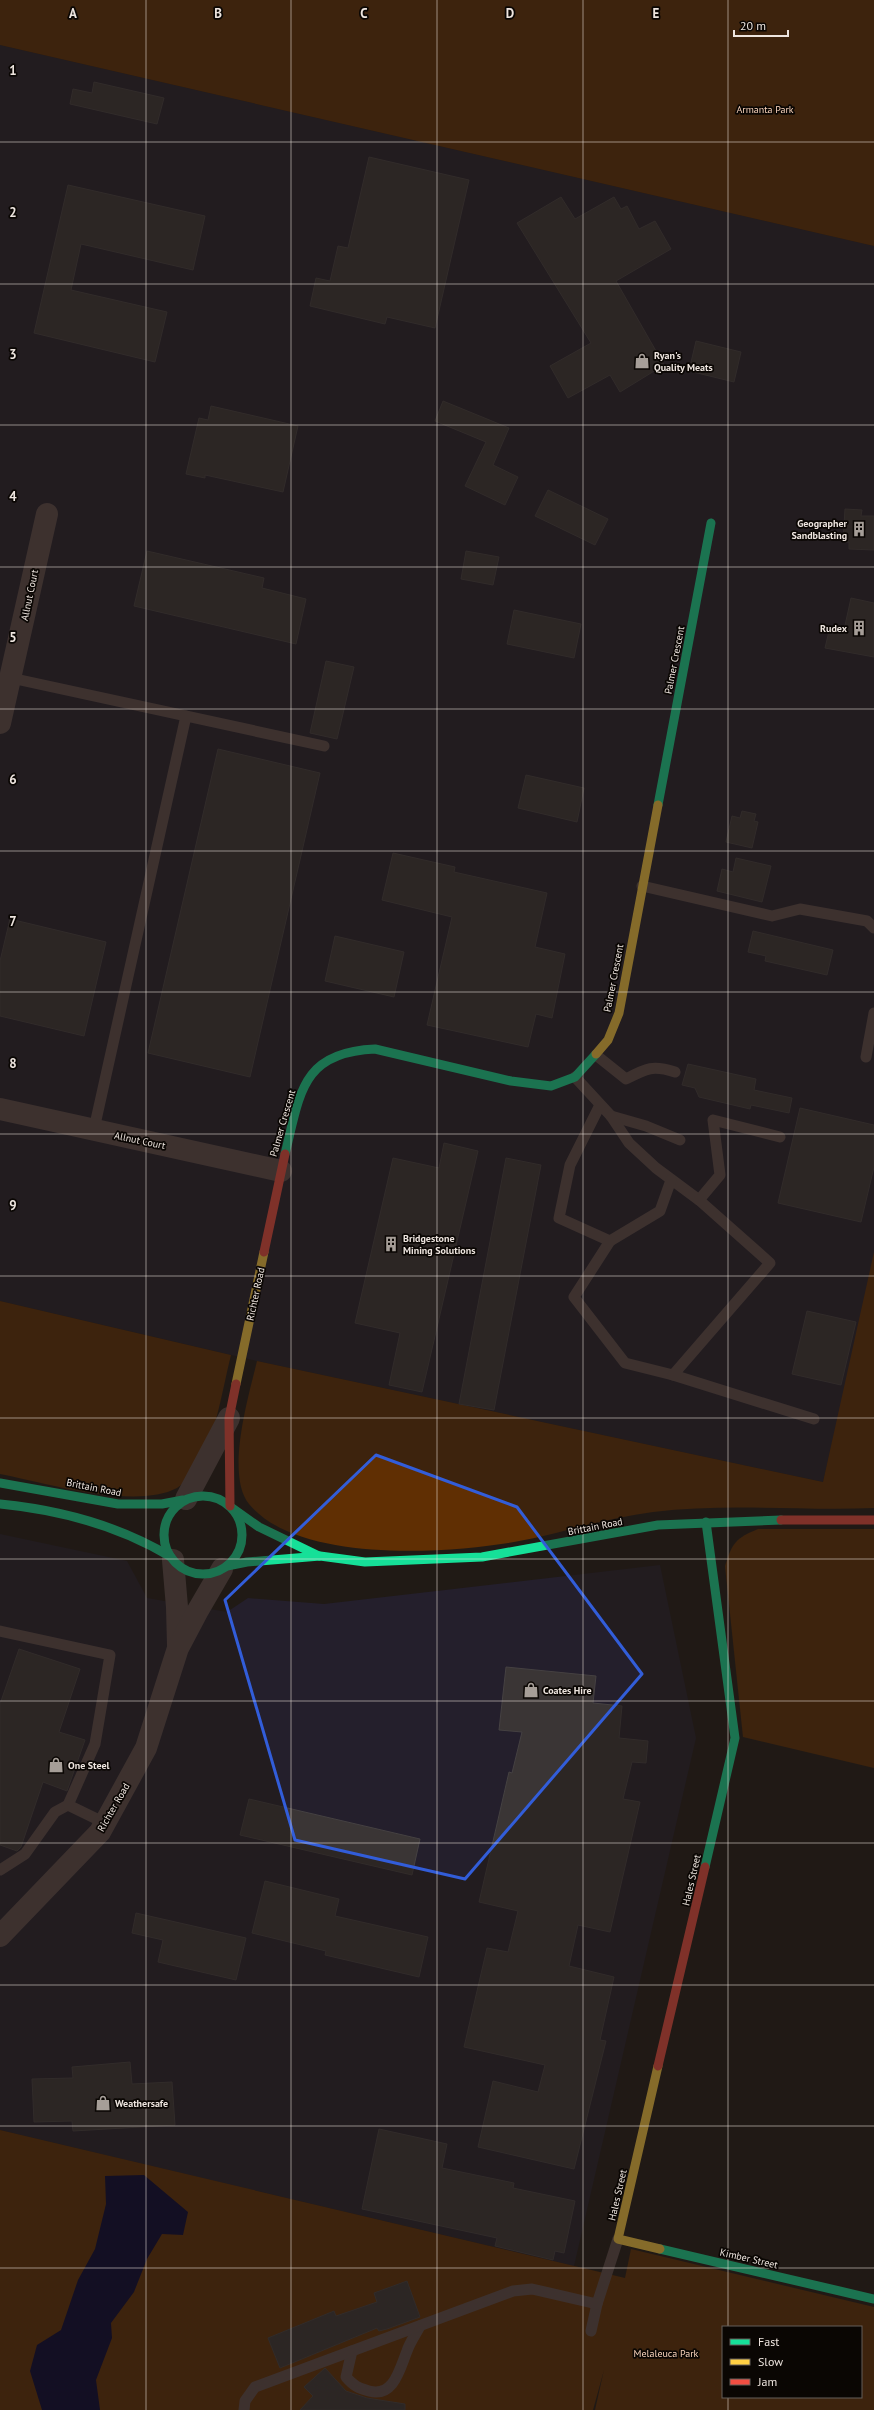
<svg xmlns="http://www.w3.org/2000/svg" width="874" height="2410" font-family="'PT Sans',sans-serif">
<style>
.industrial{fill:#241f2c}
.green{fill:#602f03;fill-rule:evenodd}
.water{fill:#030334}
.building{fill:#3a3535;stroke:#454142}
.lines{fill:none;stroke-linecap:round;stroke-linejoin:round}
.lane{stroke:#5f4f4d;stroke-width:11}
.street{stroke:#5f4f4d;stroke-width:22}
.fast{stroke:#16e098;stroke-width:9}
.slow{stroke:#ffcf43;stroke-width:9}
.jam{stroke:#f24e42;stroke-width:9}
.marked{fill:none;stroke:#325dd9;stroke-width:3;stroke-linejoin:round}
.grid{fill:none;stroke:#eee5df;stroke-width:1;stroke-opacity:0.55}
.labels{text-anchor:middle;stroke-width:3.5;stroke-linejoin:round;paint-order:stroke}
.park-label{font-size:10px;fill:#fcd6be;stroke:#0a0603}
.poi-label{font-size:10px;font-weight:bold;fill:#eee5df;stroke:#0a0603;text-anchor:start}
.street-label{font-size:10px;fill:#eee5df;stroke:#0a0603}
.grid-label{font-size:13px;text-anchor:middle;font-weight:bold;fill:#eee5df;stroke:#0a0603;stroke-width:3.5;stroke-linejoin:round;paint-order:stroke}
</style>
<rect width="100%" height="100%" fill="#201a15"/>
<g class="industrial">
<polygon points="0,45 874,246 874,1261 823,1482 257,1361 0,1301"/>
<polygon points="0,1534 127,1561 147,1598 227,1612 248,1598 324,1604 660,1565 696,1738 574,2266 0,2130"/>
</g>
<g class="green">
<polygon points="0,0 874,0 874,246 0,45"/>
<path d="M874,1252v256c-73,3 -148,-5 -221,4 -48,6 -93,22 -139,30 -70,12 -216,21 -265,-38 -24,-30 0,-109 8,-143l566,121z"/>
<path d="M0,1301l231,54c-9,36 -14,75 -32,108 -4,7 -15,21 -22,25 -42,22 -131,-5 -177,-14z"/>
<path d="M758,1529h116v239l-131,-31 -18,-171c7,-23 11,-28 33,-37z"/>
<path d="M0,2130l625,148 6,-29 243,58v103h-279l9,-40 -11,40h-593zM723,2327h138v70h-138z"/>
</g>
<polygon class="water" points="144,2175 188,2212 183,2235 162,2234 147,2259 134,2292 111,2323 112,2338 96,2380 100,2410 42,2410 30,2371 37,2345 61,2330 78,2280 95,2249 106,2204 105,2176"/>
<g class="building">
<polygon points="94,82 164,98 157,124 70,104 73,89 92,93"/>
<polygon points="369,157 469,180 435,328 387,317 385,324 310,306 316,278 330,281 338,246 348,248"/>
<polygon points="68,185 205,216 193,270 81,244 71,290 167,312 155,362 34,333"/>
<polygon points="561,197 575,219 614,197 621,209 627,206 639,229 655,221 671,249 616,281 664,365 620,392 610,375 568,398 550,366 591,343 517,223"/>
<polygon points="696,341 741,352 734,382 689,371"/>
<polygon points="443,401 509,428 493,465 518,477 505,505 465,486 486,442 435,421"/>
<polygon points="211,406 298,426 283,492 205,475 205,478 186,474 199,418 208,420"/>
<polygon points="548,490 608,519 595,545 535,516"/>
<polygon points="845,509 862,510 861,516 874,516 874,550 849,549 849,542 843,542"/>
<polygon points="147,551 264,578 262,588 306,599 296,644 134,606"/>
<polygon points="466,551 499,557 493,585 461,579"/>
<polygon points="851,598 874,603 874,657 825,648 830,627 844,630"/>
<polygon points="514,610 581,624 574,658 507,644"/>
<polygon points="326,661 354,667 337,739 310,733"/>
<polygon points="218,749 320,773 250,1077 148,1053"/>
<polygon points="526,775 584,788 577,822 518,808"/>
<polygon points="742,811 756,814 754,821 758,822 752,848 726,842 732,816 740,818"/>
<polygon points="393,853 455,867 454,872 547,893 535,947 565,954 552,1018 536,1014 528,1047 427,1025 452,917 382,900"/>
<polygon points="736,858 771,866 762,902 717,891 722,869 733,872"/>
<polygon points="10,919 106,942 84,1036 0,1016 0,961"/>
<polygon points="753,931 833,950 827,975 765,961 766,956 748,952"/>
<polygon points="335,936 404,952 394,997 325,981"/>
<polygon points="688,1064 756,1079 754,1090 792,1098 789,1113 751,1105 750,1109 699,1097 695,1088 682,1085"/>
<polygon points="800,1108 874,1125 874,1167 861,1222 778,1203"/>
<polygon points="444,1143 478,1151 422,1392 389,1385 400,1333 355,1323 393,1158 439,1168"/>
<polygon points="506,1158 541,1165 494,1410 459,1404"/>
<polygon points="807,1311 856,1322 841,1385 792,1374"/>
<polygon points="19,1649 80,1669 59,1732 85,1740 67,1791 43,1782 21,1847 17,1851 0,1845 0,1704"/>
<polygon points="506,1667 596,1676 593,1703 622,1706 619,1738 648,1741 646,1763 632,1762 623,1799 640,1802 610,1932 578,1925 569,1966 614,1977 600,2040 606,2041 574,2169 478,2147 493,2081 538,2092 545,2065 464,2047 487,1948 508,1952 518,1911 479,1902 509,1772 512,1773 522,1732 499,1730"/>
<polygon points="249,1799 420,1839 412,1875 240,1835"/>
<polygon points="265,1881 339,1899 335,1916 428,1937 419,1977 325,1955 326,1951 252,1933"/>
<polygon points="136,1913 246,1938 236,1980 158,1962 163,1940 132,1933"/>
<polygon points="130,2062 132,2084 172,2082 175,2125 73,2131 72,2121 34,2122 32,2079 73,2078 72,2067"/>
<polygon points="379,2129 447,2144 442,2168 514,2183 513,2188 575,2201 564,2253 555,2251 553,2260 495,2246 497,2238 362,2209"/>
<polygon points="407,2281 420,2317 387,2329 379,2331 377,2328 280,2368 268,2338 334,2311 336,2316 377,2302 374,2293"/>
<polygon points="325,2368 346,2391 367,2398 405,2404 405,2410 300,2410 313,2396 304,2387"/>
</g>
<g class="lines">
<g class="lane">
<polyline points="11,678 324,746"/>
<polyline points="642,886 772,916 800,909 867,921 874,928"/>
<path d="M596,1055l30,24c21,-11 27,-14 49,-7"/>
<polyline points="866,1057 874,1013"/>
<polyline points="575,1077 611,1116 646,1126 680,1140"/>
<polyline points="600,1105 570,1165 559,1218 610,1241"/>
<polyline points="611,1116 629,1143 656,1168 699,1200 720,1175 713,1120 780,1137"/>
<polyline points="94,1129 186,716"/>
<polyline points="671,1180 660,1211 610,1241 574,1297 625,1363 673,1375"/>
<polyline points="699,1200 770,1263 673,1375 814,1419"/>
<polyline points="0,1631 110,1655 95,1744 68,1805 55,1812 25,1854 0,1870"/>
<polyline points="68,1805 105,1823"/>
<polyline points="591,2331 597,2304 618,2239"/>
<path d="M352,2351l-6,26c8,9 12,11 23,14 25,7 31,-23 38,-40 3,-9 9,-17 13,-25"/>
<polyline points="244,2410 245,2401 255,2387 513,2291 532,2289 597,2304"/>
</g>
<g class="street">
<polyline points="0,723 47,514"/>
<polyline points="0,1109 281,1171"/>
<polyline points="186,1499 229,1418"/>
<polyline points="173,1560 177,1607 178,1645"/>
<polyline points="0,1936 100,1832 146,1748 178,1648 197,1612 222,1569"/>
</g>
<g class="fast">
<polyline points="658,805 711,523"/>
<path d="M285,1154c15,-60 16,-102 90,-105l136,32 40,5 24,-9 21,-23"/>
<polyline points="0,1483 118,1504 162,1504 183,1500"/>
<circle cx="203" cy="1535" r="39"/>
<path d="M0,1504c61,6 118,21 171,53"/>
<polyline points="232,1508 259,1527 319,1556"/>
<polyline points="227,1566 247,1562 320,1556 365,1562 482,1557 658,1525 781,1520"/>
<polyline points="705,1867 735,1738 706,1522"/>
<polyline points="660,2249 874,2299"/>
</g>
<g class="slow">
<polyline points="596,1054 608,1040 619,1013 658,805"/>
<polyline points="236,1384 264,1252"/>
<polyline points="658,2066 618,2239 660,2249"/>
</g>
<g class="jam">
<polyline points="264,1252 285,1154"/>
<polyline points="230,1506 229,1418 236,1384"/>
<polyline points="781,1520 874,1520"/>
<polyline points="658,2066 705,1867"/>
</g>
</g>
<path d="M0 0H874V2410H0ZM376,1455l141,52 125,167 -177,205 -170,-39 -70,-240z" fill="#201a15" fill-opacity=".55" fill-rule="evenodd"/>
<path class="marked" d="M376,1455l141,52 125,167 -177,205 -170,-39 -70,-240z"/>
<path class="grid" d="M146,0v2410M291,0v2410M437,0v2410M583,0v2410M728,0v2327M0,142h874M0,284h874M0,425h874M0,567h874M0,709h874M0,851h874M0,992h874M0,1134h874M0,1276h874M0,1418h874M0,1559h874M0,1701h874M0,1843h874M0,1985h874M0,2126h874M0,2268h874M728,2397v13"/>
<defs>
<g id="shop-bare" transform="scale(1.2)"><path d="M-5-2.5h2.3a2.7 3.5 0 0 1 5.4 0H5L5.5 6h-11ZM-1.5-2.5h3a1.5 2.3 0 0 0-3 0Z" fill="#a69e98" stroke="#0a0603" stroke-width="2.5" paint-order="stroke"/></g>
<g id="building-bare" transform="scale(1.2)"><path d="M-4-6H4V6H1V3H-1V6H-4ZM-2.5-4.3h1.7v1.8h-1.7ZM.8-4.3h1.7v1.8H.8ZM-2.5-1h1.7V.8h-1.7ZM.8-1h1.7V.8H.8Z" fill="#a69e98" stroke="#0a0603" stroke-width="2.5" paint-order="stroke"/></g>
</defs>
<g fill-rule="evenodd">
<use href="#shop-bare" x="642" y="361"/>
<use href="#building-bare" x="859" y="529"/>
<use href="#building-bare" x="859" y="628"/>
<use href="#building-bare" x="391" y="1244"/>
<use href="#shop-bare" x="531" y="1690"/>
<use href="#shop-bare" x="56" y="1765"/>
<use href="#shop-bare" x="103" y="2103"/>
</g>
<g class="labels">
<g class="park-label">
<text x="765" y="113">Armanta Park</text>
<text x="666" y="2357">Melaleuca Park</text>
</g>
<g class="poi-label">
<text x="654" y="359">Ryan's<tspan x="654" dy="12">Quality Meats</tspan></text>
<text x="847" y="527" text-anchor="end">Geographer<tspan x="847" dy="12">Sandblasting</tspan></text>
<text x="847" y="632" text-anchor="end">Rudex</text>
<text x="403" y="1242">Bridgestone<tspan x="403" dy="12">Mining Solutions</tspan></text>
<text x="543" y="1694">Coates Hire</text>
<text x="68" y="1769">One Steel</text>
<text x="115" y="2107">Weathersafe</text>
</g>
<g class="street-label">
<text transform="translate(29 595) rotate(-78)" y="4">Allnut Court</text>
<text transform="translate(674 660) rotate(-79)" y="4">Palmer Crescent</text>
<text transform="translate(613 978) rotate(-79)" y="4">Palmer Crescent</text>
<text transform="translate(282 1123) rotate(-74)" y="4">Palmer Crescent</text>
<text transform="translate(140 1140) rotate(12)" y="4">Allnut Court</text>
<text transform="translate(255 1294) rotate(-78)" y="4">Richter Road</text>
<text transform="translate(94 1487) rotate(11)" y="4">Brittain Road</text>
<text transform="translate(595 1526) rotate(-11)" y="4">Brittain Road</text>
<text transform="translate(113 1807) rotate(-60)" y="4">Richter Road</text>
<text transform="translate(691 1880) rotate(-77)" y="4">Hales Street</text>
<text transform="translate(617 2195) rotate(-77)" y="4">Hales Street</text>
<text transform="translate(749 2258) rotate(13)" y="4">Kimber Street</text>
</g>
</g>
<g class="grid-label">
<text x="73" y="18">A</text>
<text x="218" y="18">B</text>
<text x="364" y="18">C</text>
<text x="510" y="18">D</text>
<text x="656" y="18">E</text>
<text x="13" y="75">1</text>
<text x="13" y="217">2</text>
<text x="13" y="359">3</text>
<text x="13" y="501">4</text>
<text x="13" y="642">5</text>
<text x="13" y="784">6</text>
<text x="13" y="926">7</text>
<text x="13" y="1068">8</text>
<text x="13" y="1210">9</text>
</g>
<rect x="722" y="2326" width="140" height="72" fill="#0a0603" stroke="#655f5b"/>
<rect x="730" y="2339" width="20" height="6" fill="#16e098" stroke="#655f5b"/>
<text x="758" y="2346" font-size="12" fill="#eee5df">Fast</text>
<rect x="730" y="2359" width="20" height="6" fill="#ffcf43" stroke="#655f5b"/>
<text x="758" y="2366" font-size="12" fill="#eee5df">Slow</text>
<rect x="730" y="2379" width="20" height="6" fill="#f24e42" stroke="#655f5b"/>
<text x="758" y="2386" font-size="12" fill="#eee5df">Jam</text>
<path d="M734 30v6h54v-6" fill="none" stroke="#eee5df" stroke-width="2"/>
<text x="740" y="30" font-size="12" fill="#eee5df" stroke="#0a0603" stroke-width="3" paint-order="stroke">20 m</text>
</svg>
